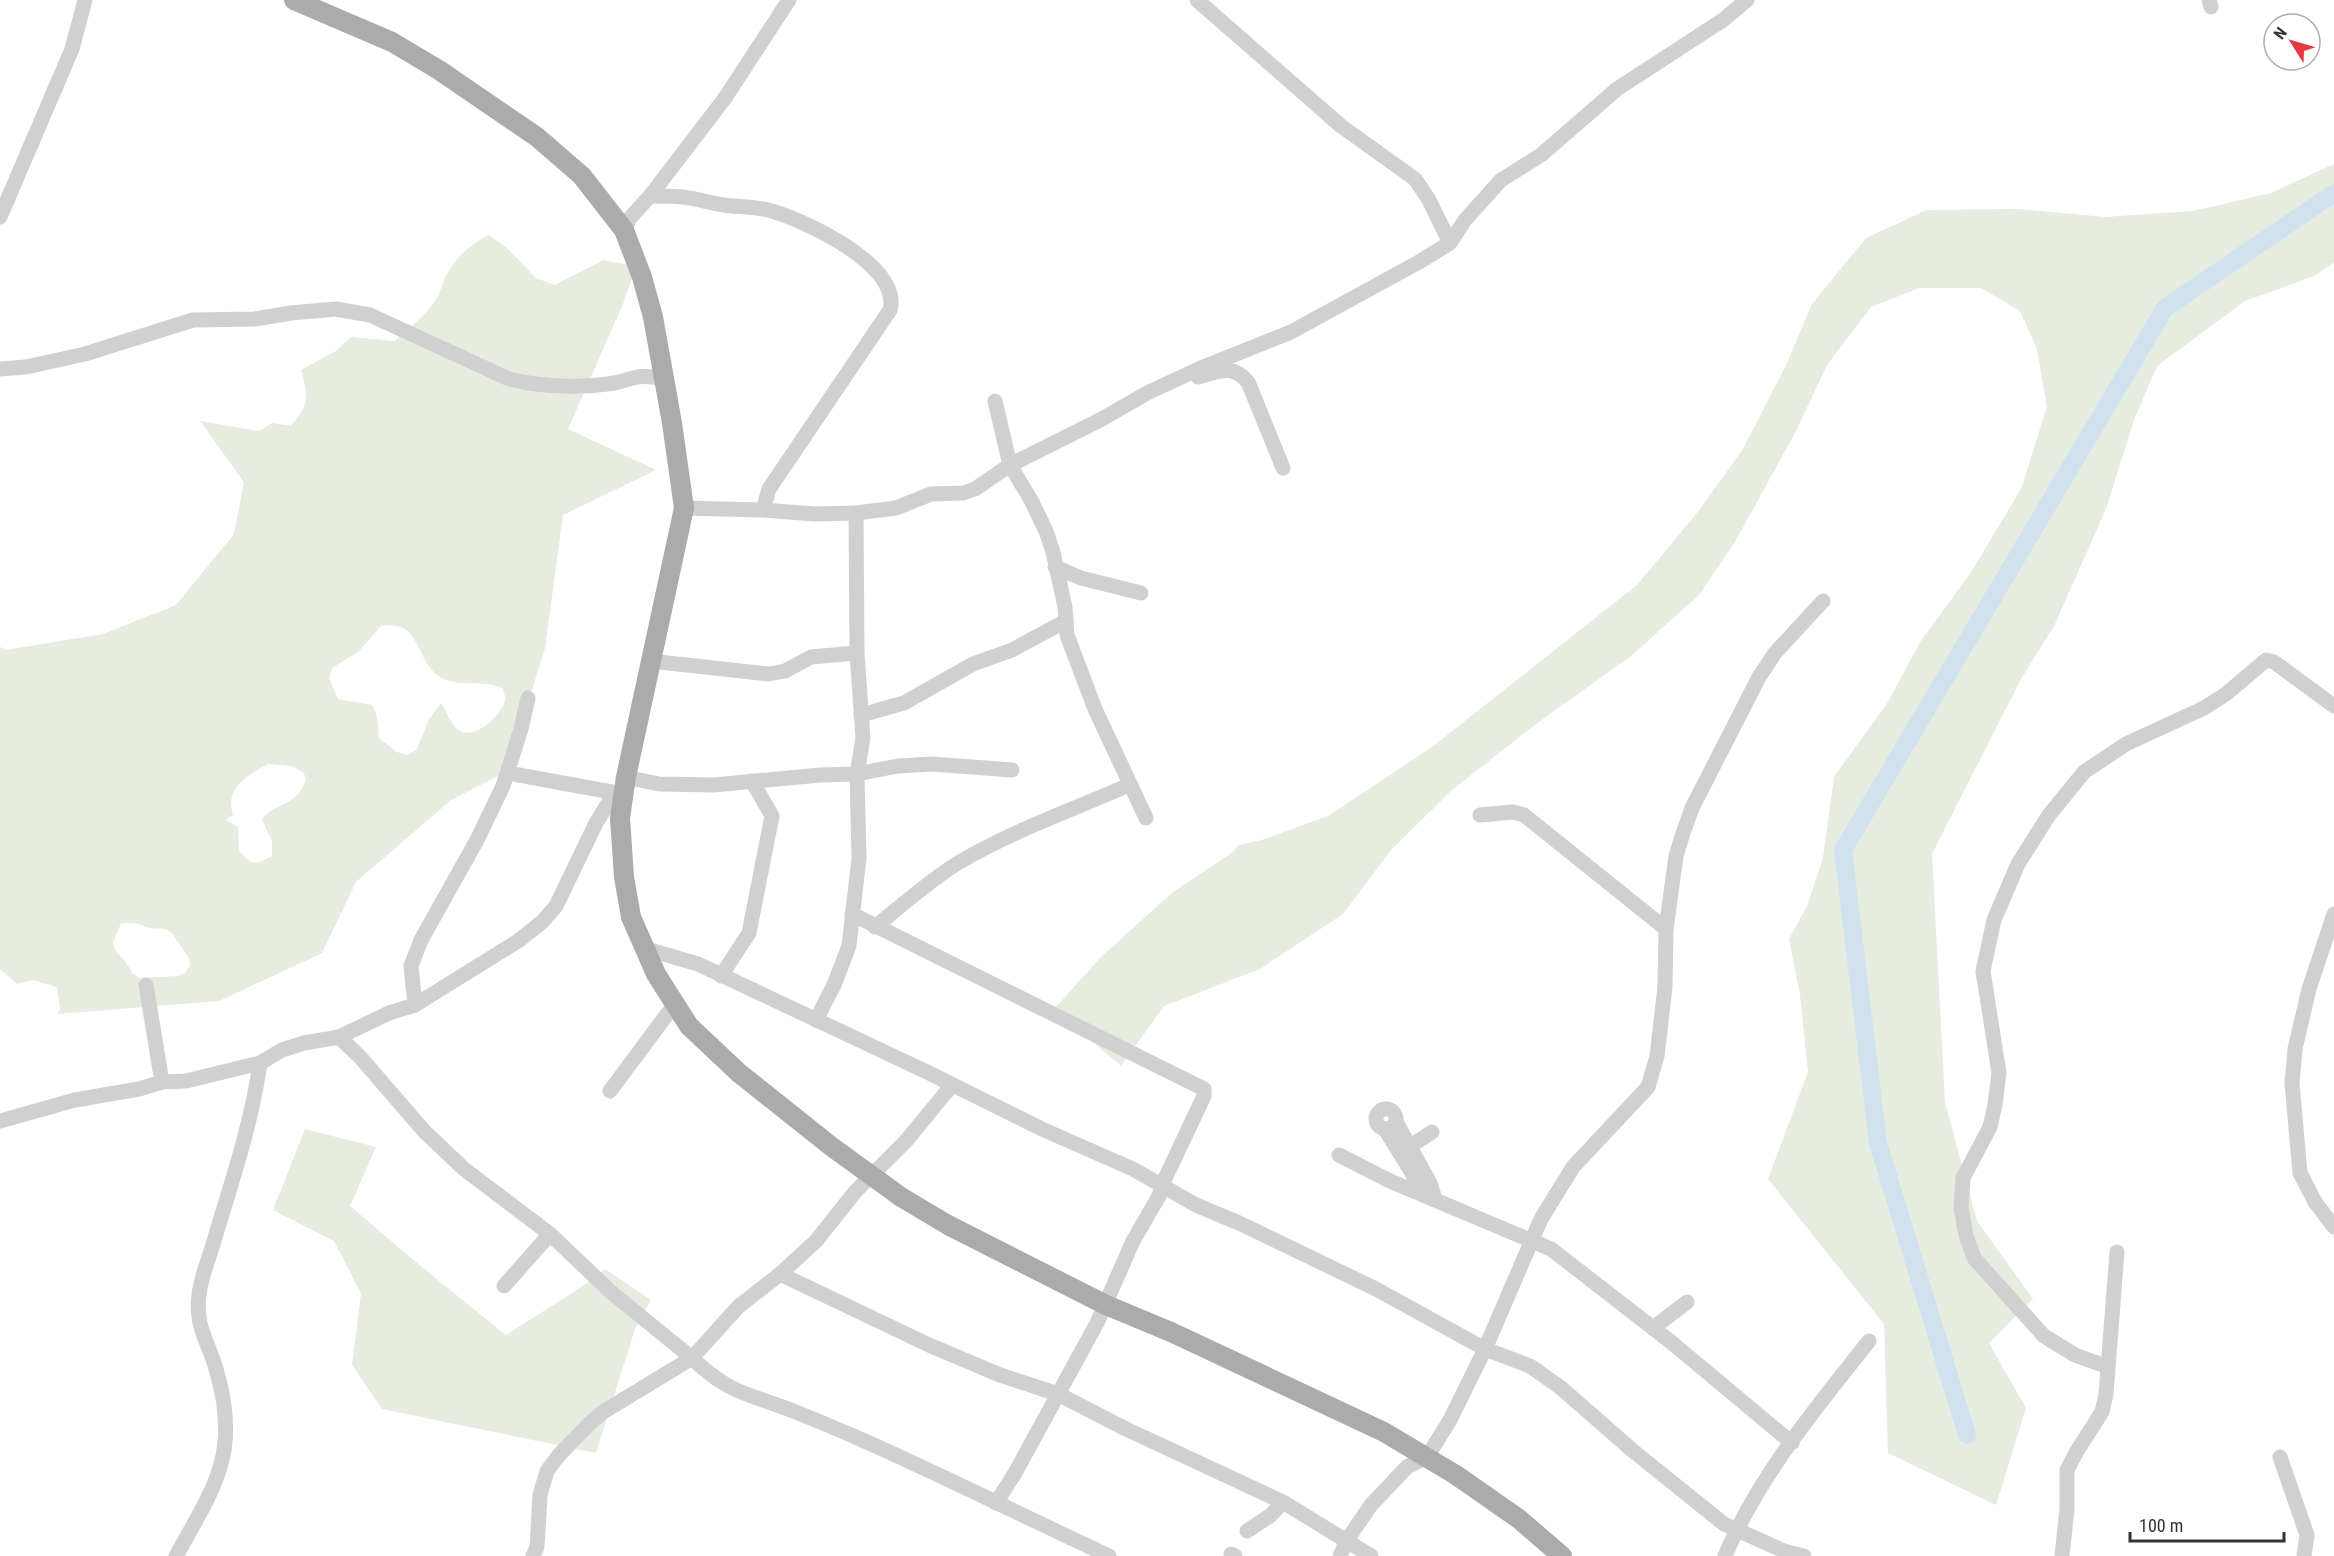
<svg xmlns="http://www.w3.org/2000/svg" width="2334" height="1556" font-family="'Roboto Condensed',sans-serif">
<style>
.green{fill:#e6ecdf;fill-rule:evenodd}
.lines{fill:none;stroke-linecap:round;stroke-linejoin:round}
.river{stroke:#cfe2ee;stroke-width:18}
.minor{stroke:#d0d0d0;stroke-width:15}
.major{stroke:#ababab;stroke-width:20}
</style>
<rect width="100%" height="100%" fill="#fff"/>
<g class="green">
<polygon points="2334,164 2334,263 2314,276 2245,301 2157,366 2134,420 2106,509 2054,626 2021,679 1932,854 1945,1102 1977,1221 2033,1299 1989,1343 2026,1408 1996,1505 1888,1453 1884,1324 1768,1179 1808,1072 1800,995 1789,939 1807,906 1823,858 1834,777 1888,702 1920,642 1970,574 2021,489 2047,407 2037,349 2020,311 1981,288 1919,288 1871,307 1827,365 1796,431 1735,542 1699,595 1631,656 1536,724 1452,790 1391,850 1343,914 1260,969 1164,1006 1121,1066 1054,1009 1101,957 1173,892 1233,852 1238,845 1259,841 1328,816 1432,747 1637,585 1697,513 1743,449 1786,365 1812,304 1866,238 1927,210 2018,209 2105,217 2193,211 2271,193"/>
<path d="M489,235l17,12 30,31 19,7 48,-25 21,4 15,-6 -16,46 -55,125 88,41 -93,45 -18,133 -39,124 -55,28 -95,82 -34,71 -103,48 -162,13 3,-5 -3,-22 -24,-7 -16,4 -17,-15v-322l6,3 97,-16 73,-29 58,-71 10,-52 -44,-61 59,10 13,-8 19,3c18,-21 18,-29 10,-56l35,-19 15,-14 44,4c14,-14 32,-26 42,-43 4,-7 5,-15 9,-22 10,-19 24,-31 43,-41zM382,625c6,1 14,0 19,2 18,6 20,41 41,51 19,10 41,1 60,10 2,4 4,9 3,13 -4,15 -31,40 -46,29 -8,-4 -13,-20 -18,-27l-12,16 -12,30 -9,6 -11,-3 -18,-14 -2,-22 -5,-11 -34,-6 -9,-21 3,-10 27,-17zM268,764l23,2 13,7 2,7c-3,6 -5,13 -11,17 -10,9 -27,11 -33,23l10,21v15c-18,9 -19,10 -33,-5l-1,-24 -12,-7 7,-5c-9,-27 15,-40 35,-51zM121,923h15l14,5 15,1 7,4 17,25 1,7 -4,7 -8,4 -38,2 -7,-4 -8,-13 -10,-11 -2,-7z"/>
<polygon points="305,1129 376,1147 350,1206 429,1273 506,1335 580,1288 605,1269 651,1300 635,1329 596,1453 382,1409 352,1365 361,1294 334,1241 273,1210"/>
</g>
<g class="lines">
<polyline class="river" points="1967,1435 1878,1143 1843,850 2165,308 2334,193"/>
<g class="minor">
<polyline points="1197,0 1341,126 1415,179 1429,200 1450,243"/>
<polyline points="2209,0 2211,7"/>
<path d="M650,196c11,0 22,0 32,1 14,1 27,6 41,8 15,2 30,1 45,5 35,9 134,55 122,100l-121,179 -6,21"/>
<polyline points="0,217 72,49 85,0"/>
<polyline points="624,230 630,218 650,196 725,98 789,0"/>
<path d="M0,369l26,-2 59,-13 108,-34 62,-1 36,-6 45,-4 34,6 139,64c33,8 66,9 99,5 26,-3 25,-12 55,-5"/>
<path d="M1198,377c21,-5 34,-14 50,5l35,86"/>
<polyline points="995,401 1010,465 1031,500 1046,531 1053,552 1065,607 1067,635 1095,709 1146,818"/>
<polyline points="684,508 763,510 815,514 856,513 896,508 931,494 963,493 975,489 1010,465 1102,419 1147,393 1201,368 1291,332 1419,262 1450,243 1465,220 1501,180 1541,155 1617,89 1723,20 1747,0"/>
<polyline points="1055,567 1081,578 1141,593"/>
<polyline points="650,661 769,674 785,671 811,657 857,653"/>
<polyline points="861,715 904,703 973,664 1012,650 1066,621"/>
<polyline points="508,773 617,793"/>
<polyline points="626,777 659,784 714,785 820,775 857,774 898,766 932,764 1012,770"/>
<polyline points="1480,815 1513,812 1524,815 1666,929"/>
<polyline points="852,914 1204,1089 1204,1096 1162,1185 1159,1196 1133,1241 1097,1323 1015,1473 996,1503"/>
<polyline points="2334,914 2309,989 2295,1049 2292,1083 2300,1173 2315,1202 2334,1227"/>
<path d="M875,927c27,-22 54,-46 83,-64 54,-32 114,-53 171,-78"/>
<polyline points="643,948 698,964 927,1072 1044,1130 1133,1169 1196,1205 1239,1223 1376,1289 1485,1349 1530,1366 1560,1387 1632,1450 1724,1524 1784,1551 1804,1556"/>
<polyline points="721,976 749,933 772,816 752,781"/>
<polyline points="146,985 162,1082"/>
<polyline points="415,1005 411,966 421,940 477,840 503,786 521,729 528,698"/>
<polyline points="816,1020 834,985 849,946 859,858 857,774 863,738 857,653 856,513"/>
<polyline points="339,1037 360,1057 424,1131 464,1169 550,1234 612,1293 692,1358 603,1412 589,1424 559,1455 547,1471 540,1495 537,1547 533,1556"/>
<path d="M952,1085l-46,56 -51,51 -39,49 -36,33 -42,33 -46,51c35,34 53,35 96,51 21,8 42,17 63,26 87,38 172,81 258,121"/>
<polyline points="610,1091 674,1005"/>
<circle cx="1386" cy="1119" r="10"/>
<polyline points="0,1121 75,1100 139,1089 162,1082 186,1081 260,1063 282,1050 304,1043 339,1037 389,1013 415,1005 518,941 542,922 556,906 596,823 609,802 625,786"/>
<polyline points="1396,1122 1430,1183 1435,1199"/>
<polyline points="1385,1129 1412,1173 1420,1193"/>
<polyline points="1409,1147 1432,1132"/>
<polyline points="1339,1155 1390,1181 1551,1249 1671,1342 1792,1443"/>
<polyline points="780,1274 929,1345 1000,1375 1058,1394 1126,1429 1283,1502 1371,1556"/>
<polyline points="504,1286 550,1234"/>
<polyline points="1653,1328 1687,1302"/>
<polyline points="2108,1367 2075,1355 2044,1336 1974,1258 1966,1235 1961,1208 1963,1178 1990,1127 1995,1105 1999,1073 1983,971 1994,920 2018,864 2049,815 2084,772 2126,744 2204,708 2226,694 2266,660 2274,662 2334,706"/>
<polyline points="2280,1457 2307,1535 2304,1556"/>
<polyline points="1247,1531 1271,1515 1283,1502"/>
<polyline points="1231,1554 1235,1556"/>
<path d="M176,1556c39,-70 65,-104 40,-187 -8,-29 -21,-41 -17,-74 2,-20 12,-41 17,-61 17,-56 36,-113 44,-171"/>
<polyline points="1340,1556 1347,1540 1371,1505 1407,1467 1427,1457 1450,1420 1485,1349 1541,1219 1573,1167 1648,1087 1657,1056 1665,987 1666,929 1676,856 1683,833 1692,808 1759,677 1775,653 1823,601"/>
<path d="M1725,1556c33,-79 91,-148 144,-215"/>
<polyline points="2062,1556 2067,1509 2067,1470 2077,1451 2102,1412 2106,1394 2117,1252"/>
</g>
<polyline class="major" points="294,0 392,42 439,70 537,137 582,176 624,230 642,277 653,317 672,423 684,508 626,777 620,818 624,877 631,917 656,974 689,1026 739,1073 832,1147 901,1197 948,1225 1106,1305 1171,1332 1384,1432 1456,1475 1519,1519 1562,1556"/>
</g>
<g transform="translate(2292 42) rotate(307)"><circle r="28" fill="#ffffff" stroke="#adadad" stroke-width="1.5"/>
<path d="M0-4.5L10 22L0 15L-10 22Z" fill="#e63946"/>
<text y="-9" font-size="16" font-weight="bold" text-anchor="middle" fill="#333333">N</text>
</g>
<path d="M2130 1532v9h154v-9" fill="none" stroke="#333333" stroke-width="3"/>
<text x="2139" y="1532" font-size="18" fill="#333333" stroke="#ffffff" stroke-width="4.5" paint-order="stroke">100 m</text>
</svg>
